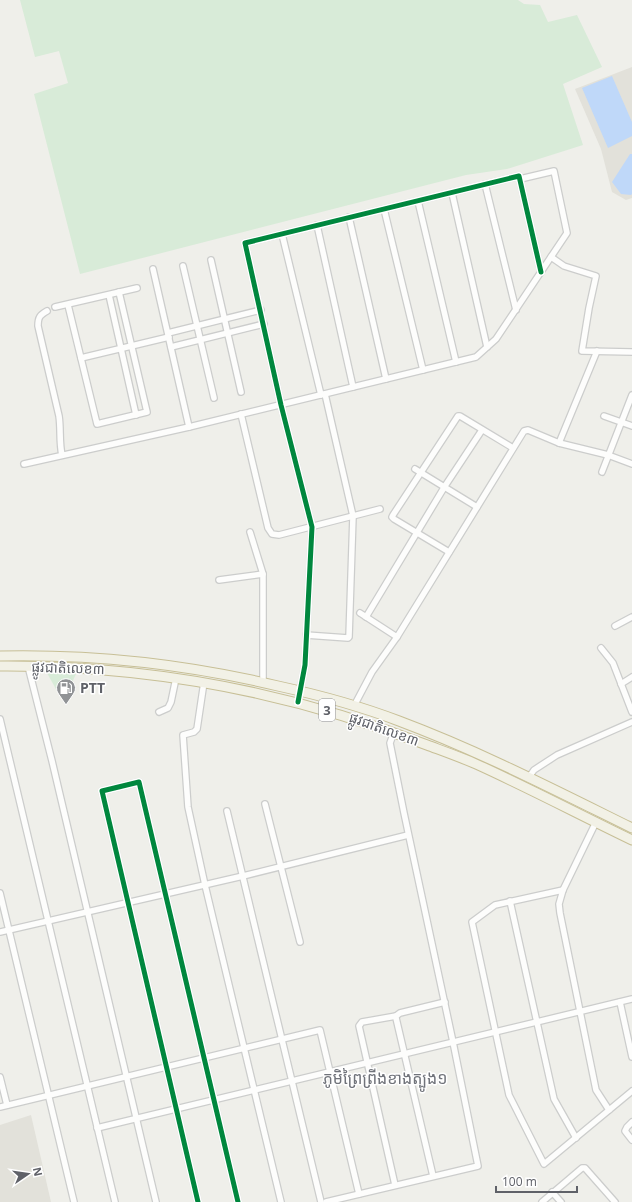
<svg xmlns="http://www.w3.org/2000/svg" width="632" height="1202" font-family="'Open Sans','Noto Sans Khmer',sans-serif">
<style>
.education{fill:#e2e1da}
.green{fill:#d8ebd8}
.water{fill:#bfd8f9}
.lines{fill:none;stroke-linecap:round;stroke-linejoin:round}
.minor-casing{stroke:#cccdcc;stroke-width:8}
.trunk-casing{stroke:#c7bf96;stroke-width:11}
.minor{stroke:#fdfdfc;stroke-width:5.5}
.trunk{stroke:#f2f1e6;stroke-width:9}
.cycleway-casing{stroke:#fff;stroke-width:8}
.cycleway{stroke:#00873e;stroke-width:5}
.labels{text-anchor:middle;stroke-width:3;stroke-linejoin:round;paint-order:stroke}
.shield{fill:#fff;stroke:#8f9095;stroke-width:1}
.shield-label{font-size:13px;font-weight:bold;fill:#5f6168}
.street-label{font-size:14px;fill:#5f6168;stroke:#fff}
.poi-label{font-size:14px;font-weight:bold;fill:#5f6168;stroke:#fff;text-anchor:start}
.quarter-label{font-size:16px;fill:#70737a;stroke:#fff}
</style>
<rect width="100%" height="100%" fill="#efefea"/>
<g class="education">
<polygon points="632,67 632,198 626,200 612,192 601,149 575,89"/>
<polygon points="31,1115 51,1202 0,1202 0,1125"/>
</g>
<g class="green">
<polygon points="20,0 518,0 524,4 540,5 548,22 577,15 602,67 563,84 583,145 507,169 466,175 80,274 34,94 68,83 59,51 35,57"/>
<polygon points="47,673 76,674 69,689 57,691"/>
</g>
<g class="water">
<polygon points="612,76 632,122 632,136 608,148 582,88"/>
<polygon points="630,154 632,154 632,194 631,195 621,194 612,182"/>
</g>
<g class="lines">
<g class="minor-casing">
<g id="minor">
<polyline points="485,184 516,310"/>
<polyline points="452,193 487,347"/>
<polyline points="418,201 456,362"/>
<polyline points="384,209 423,370"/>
<polyline points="349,217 386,379"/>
<polyline points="317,225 353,387"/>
<polyline points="282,234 321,395"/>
<polyline points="551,257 564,266 596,276 589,308 582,351 632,352"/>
<polyline points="211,260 241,392"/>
<polyline points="183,266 214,398"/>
<polyline points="153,269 189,427"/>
<polyline points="109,295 136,415"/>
<polyline points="68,305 97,424 147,412 119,292"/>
<polyline points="55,307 137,288"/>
<path d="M47,311c-7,4 -9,6 -9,15l21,90c2,13 0,26 3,39"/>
<polyline points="168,333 261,310"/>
<polyline points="171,347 264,324"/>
<polyline points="81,358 169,337"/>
<polyline points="241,414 268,528 272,534 279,535 380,509"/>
<polyline points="604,416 632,426"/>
<polyline points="559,443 608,455 632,464"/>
<polyline points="24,464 189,427 476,357 496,339 567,233 554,171 520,179"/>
<polyline points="415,469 477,507"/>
<polyline points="602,472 632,395"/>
<polyline points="250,532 263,574 263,682"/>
<polyline points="449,552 394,519 392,517 393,515 458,416 460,416 513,448"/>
<polyline points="219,580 263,574"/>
<polyline points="360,613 397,637"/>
<polyline points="366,617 445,486 482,430"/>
<polyline points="615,626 632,617"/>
<polyline points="306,635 348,638 349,637 353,516 325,394"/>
<polyline points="601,648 613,663 632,712"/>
<polyline points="28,666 52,761 156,1202"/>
<polyline points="204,682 197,729 194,732 183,735 188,807 205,885 281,1202"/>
<polyline points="621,684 632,677"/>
<polyline points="298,702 305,665 312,527 281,405 245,243 519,176 541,272"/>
<polyline points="354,706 372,672 397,637 524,431 528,430 559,443 597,351"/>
<polyline points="159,712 168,708 171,702 176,678"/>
<polyline points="0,719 115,1202"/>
<polyline points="529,777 534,770 557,755 632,722"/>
<polyline points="265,804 300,942"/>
<polyline points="227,811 321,1202"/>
<polyline points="596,822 563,890 559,904 560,913 596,1090 609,1110"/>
<polyline points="563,890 495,905 472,922 509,1095 544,1164 632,1091"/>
<polyline points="0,893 74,1202"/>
<polyline points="510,901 554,1099 576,1138"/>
<polyline points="0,932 243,876 408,835"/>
<polyline points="620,1002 632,1057"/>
<polyline points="0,1077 7,1105"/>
<polyline points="0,1107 320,1030 359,1194"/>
<polyline points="632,1122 627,1127 625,1131 632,1140"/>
<polyline points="97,1128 632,999"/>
<polyline points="433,1176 396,1018 396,1016 400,1013 445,1002"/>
<polyline points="395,1185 359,1026 362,1022 396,1016"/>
<polyline points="552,1192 561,1202"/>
<polyline points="198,1202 102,791 139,782 238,1202"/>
<polyline points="326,1202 478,1166 453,1042 404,813 390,743 394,732"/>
<polyline points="542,1202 582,1168 585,1168 615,1202"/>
</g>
</g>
<g class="trunk-casing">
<g id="trunk">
<path d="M0,656c94,-2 186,8 278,30 41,9 82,20 121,35 80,30 156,69 233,107"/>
<path d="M0,666c148,-1 288,25 427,79 16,6 33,12 49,19 53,24 104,51 156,76"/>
</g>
</g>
<use href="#minor" class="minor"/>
<use href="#trunk" class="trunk"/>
<g class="cycleway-casing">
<g id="cycleway">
<polyline points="298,702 305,665 312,527 281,405 245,243 519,176 541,272"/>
<polyline points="198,1202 102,791 139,782 238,1202"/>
</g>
</g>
<use href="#cycleway" class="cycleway"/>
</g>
<defs>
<g id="fuel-pin" transform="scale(1)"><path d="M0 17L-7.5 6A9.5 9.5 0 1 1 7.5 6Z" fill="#919396" stroke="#fff"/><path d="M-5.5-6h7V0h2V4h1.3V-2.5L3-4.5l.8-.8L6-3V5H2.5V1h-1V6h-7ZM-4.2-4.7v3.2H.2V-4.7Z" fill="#fff"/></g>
</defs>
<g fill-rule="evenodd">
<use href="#fuel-pin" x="66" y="688"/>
</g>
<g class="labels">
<rect class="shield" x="319" y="699" width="16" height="22" rx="3"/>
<g class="shield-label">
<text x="327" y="715">3</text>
</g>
<g class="street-label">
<text transform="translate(68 668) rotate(2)" y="5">ផ្លូវជាតិលេខ៣</text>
<text transform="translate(384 729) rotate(20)" y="5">ផ្លូវជាតិលេខ៣</text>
</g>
<g class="poi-label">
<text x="80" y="693">PTT</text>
</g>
<g class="quarter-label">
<text x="385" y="1084">ភូមិព្រៃព្រីងខាងត្បូង១</text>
</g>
</g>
<g transform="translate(28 1174) rotate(77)" stroke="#ffffff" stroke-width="3" paint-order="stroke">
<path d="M0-3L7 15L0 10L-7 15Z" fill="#5f6168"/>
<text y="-6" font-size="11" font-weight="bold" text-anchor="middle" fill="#5f6168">N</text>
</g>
<path d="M496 1186v6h81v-6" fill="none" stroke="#5f6168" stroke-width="2"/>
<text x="502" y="1186" font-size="12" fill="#5f6168" stroke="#ffffff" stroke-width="3" paint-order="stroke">100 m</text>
</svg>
